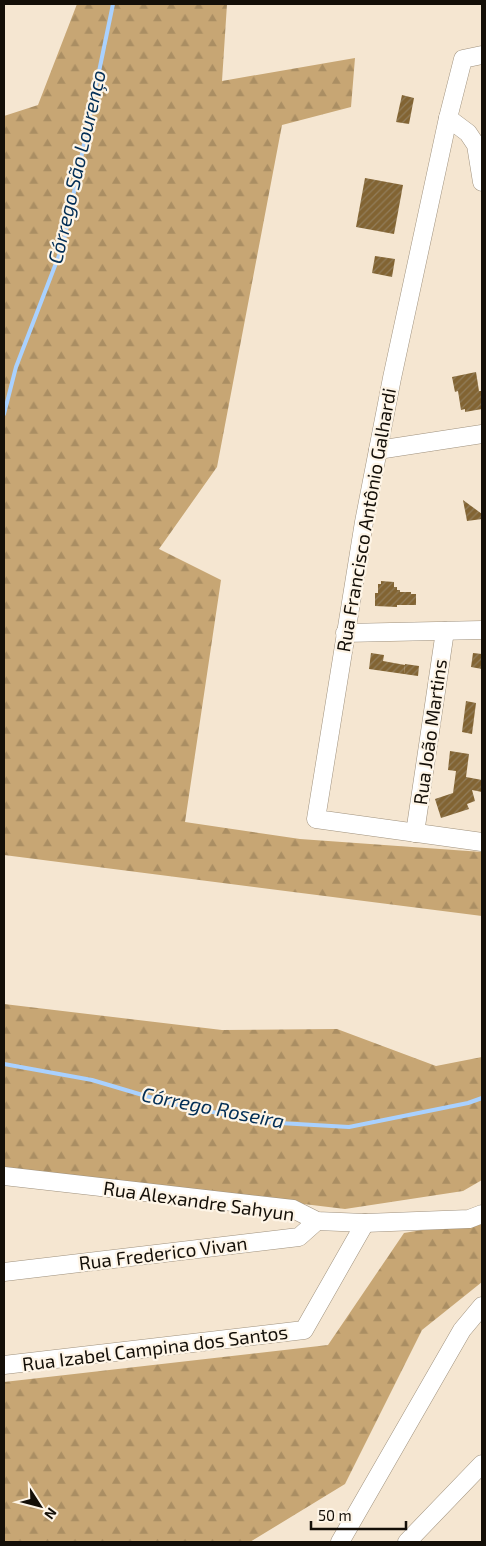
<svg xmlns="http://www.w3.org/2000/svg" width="486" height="1546" font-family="'Exo 2',sans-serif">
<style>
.forest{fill:url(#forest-firs)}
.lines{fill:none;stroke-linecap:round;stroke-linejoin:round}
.stream{stroke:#a9d1ff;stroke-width:4}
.building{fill:url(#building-hatch)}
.minor-casing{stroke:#9f917d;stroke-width:19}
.minor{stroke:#fff;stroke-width:18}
.labels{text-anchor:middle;stroke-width:4.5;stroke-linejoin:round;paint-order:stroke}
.street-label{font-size:19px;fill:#140f08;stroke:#fef5e7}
.water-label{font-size:20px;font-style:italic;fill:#022e56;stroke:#fef5e7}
</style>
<defs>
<pattern id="forest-firs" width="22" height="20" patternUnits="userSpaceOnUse" patternTransform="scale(1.25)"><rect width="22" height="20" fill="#c7a674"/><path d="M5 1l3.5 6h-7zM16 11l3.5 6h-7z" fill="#aa8e63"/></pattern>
<pattern id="building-hatch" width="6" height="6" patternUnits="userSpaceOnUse" patternTransform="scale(1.25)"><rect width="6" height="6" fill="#826433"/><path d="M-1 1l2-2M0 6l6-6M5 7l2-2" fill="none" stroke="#927d5a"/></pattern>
</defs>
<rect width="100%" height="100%" fill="#f5e6d1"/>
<g class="forest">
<polygon points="77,4 227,4 222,81 355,58 351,107 282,125 217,467 159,549 221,580 185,822 300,839 482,852 482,916 4,855 4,116 38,105"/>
<polygon points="4,1004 222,1030 337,1029 436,1066 482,1057 482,1180 463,1191 345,1209 4,1168"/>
<polygon points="482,1220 482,1282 422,1330 345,1484 250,1542 4,1542 4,1382 328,1345 404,1233"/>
</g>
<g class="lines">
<g class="stream">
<polyline points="4,414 16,367 63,245 113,4"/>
<polyline points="4,1064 92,1080 173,1104 262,1122 349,1127 468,1103 482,1098"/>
</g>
</g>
<g class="building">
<polygon points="402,95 414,98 409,124 396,122"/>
<polygon points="365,178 403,185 394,234 356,227"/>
<polygon points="375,256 395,259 392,277 372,273"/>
<polygon points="476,372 479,391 482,391 482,409 465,412 465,409 461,410 458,391 455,392 452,377"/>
<polygon points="463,500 482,514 482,519 467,521"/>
<polygon points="381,581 394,582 394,587 397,587 397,590 400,590 400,592 411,592 411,594 416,594 416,605 397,605 397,607 375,606 375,593 378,593 378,584 381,584"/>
<polygon points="371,653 384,655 383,661 405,665 404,674 369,669"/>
<polygon points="473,653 482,654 482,669 471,667"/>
<polygon points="405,664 419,666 418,676 404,674"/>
<polygon points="466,701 476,703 472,734 462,732"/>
<polygon points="450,751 469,754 466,777 482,780 482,792 472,790 475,801 467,804 469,809 441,818 435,799 453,793 456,771 448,770"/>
</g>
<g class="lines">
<g class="minor-casing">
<g id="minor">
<polyline points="482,55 463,59 448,118 392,378 364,522 316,819 482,842"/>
<polyline points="448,118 468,133 476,145 482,182"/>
<polyline points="378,450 482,434"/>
<polyline points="345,633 482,630"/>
<polyline points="415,833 445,631"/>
<polyline points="4,1176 293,1209 317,1221 365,1223 469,1219 482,1214"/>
<polyline points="4,1272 299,1237 317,1221"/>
<polyline points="4,1365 304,1330 365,1223"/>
<polyline points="340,1542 462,1330 482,1306"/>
<polyline points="407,1542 482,1464"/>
</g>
</g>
<use href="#minor" class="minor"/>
</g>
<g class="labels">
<g class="street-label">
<text transform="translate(366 520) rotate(-80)" y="7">Rua Francisco Antônio Galhardi</text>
<text transform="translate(430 732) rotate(-82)" y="7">Rua João Martins</text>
<text transform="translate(199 1201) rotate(8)" y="7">Rua Alexandre Sahyun</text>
<text transform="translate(163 1253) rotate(-7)" y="7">Rua Frederico Vivan</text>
<text transform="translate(155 1348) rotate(-7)" y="7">Rua Izabel Campina dos Santos</text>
</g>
<g class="water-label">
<text transform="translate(77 167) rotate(-77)" y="7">Córrego São Lourenço</text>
<text transform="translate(213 1108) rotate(11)" y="7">Córrego Roseira</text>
</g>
</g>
<rect width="486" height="1546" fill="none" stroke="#140f08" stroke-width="10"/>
<g transform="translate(40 1506) rotate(126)" stroke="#fef5e7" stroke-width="4" paint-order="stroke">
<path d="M0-4L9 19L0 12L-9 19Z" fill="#140f08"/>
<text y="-8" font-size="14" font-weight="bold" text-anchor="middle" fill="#140f08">N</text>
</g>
<path d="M311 1521v8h95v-8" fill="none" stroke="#140f08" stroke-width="2.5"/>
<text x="318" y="1521" font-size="15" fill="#140f08" stroke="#fef5e7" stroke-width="4" paint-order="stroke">50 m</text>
</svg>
